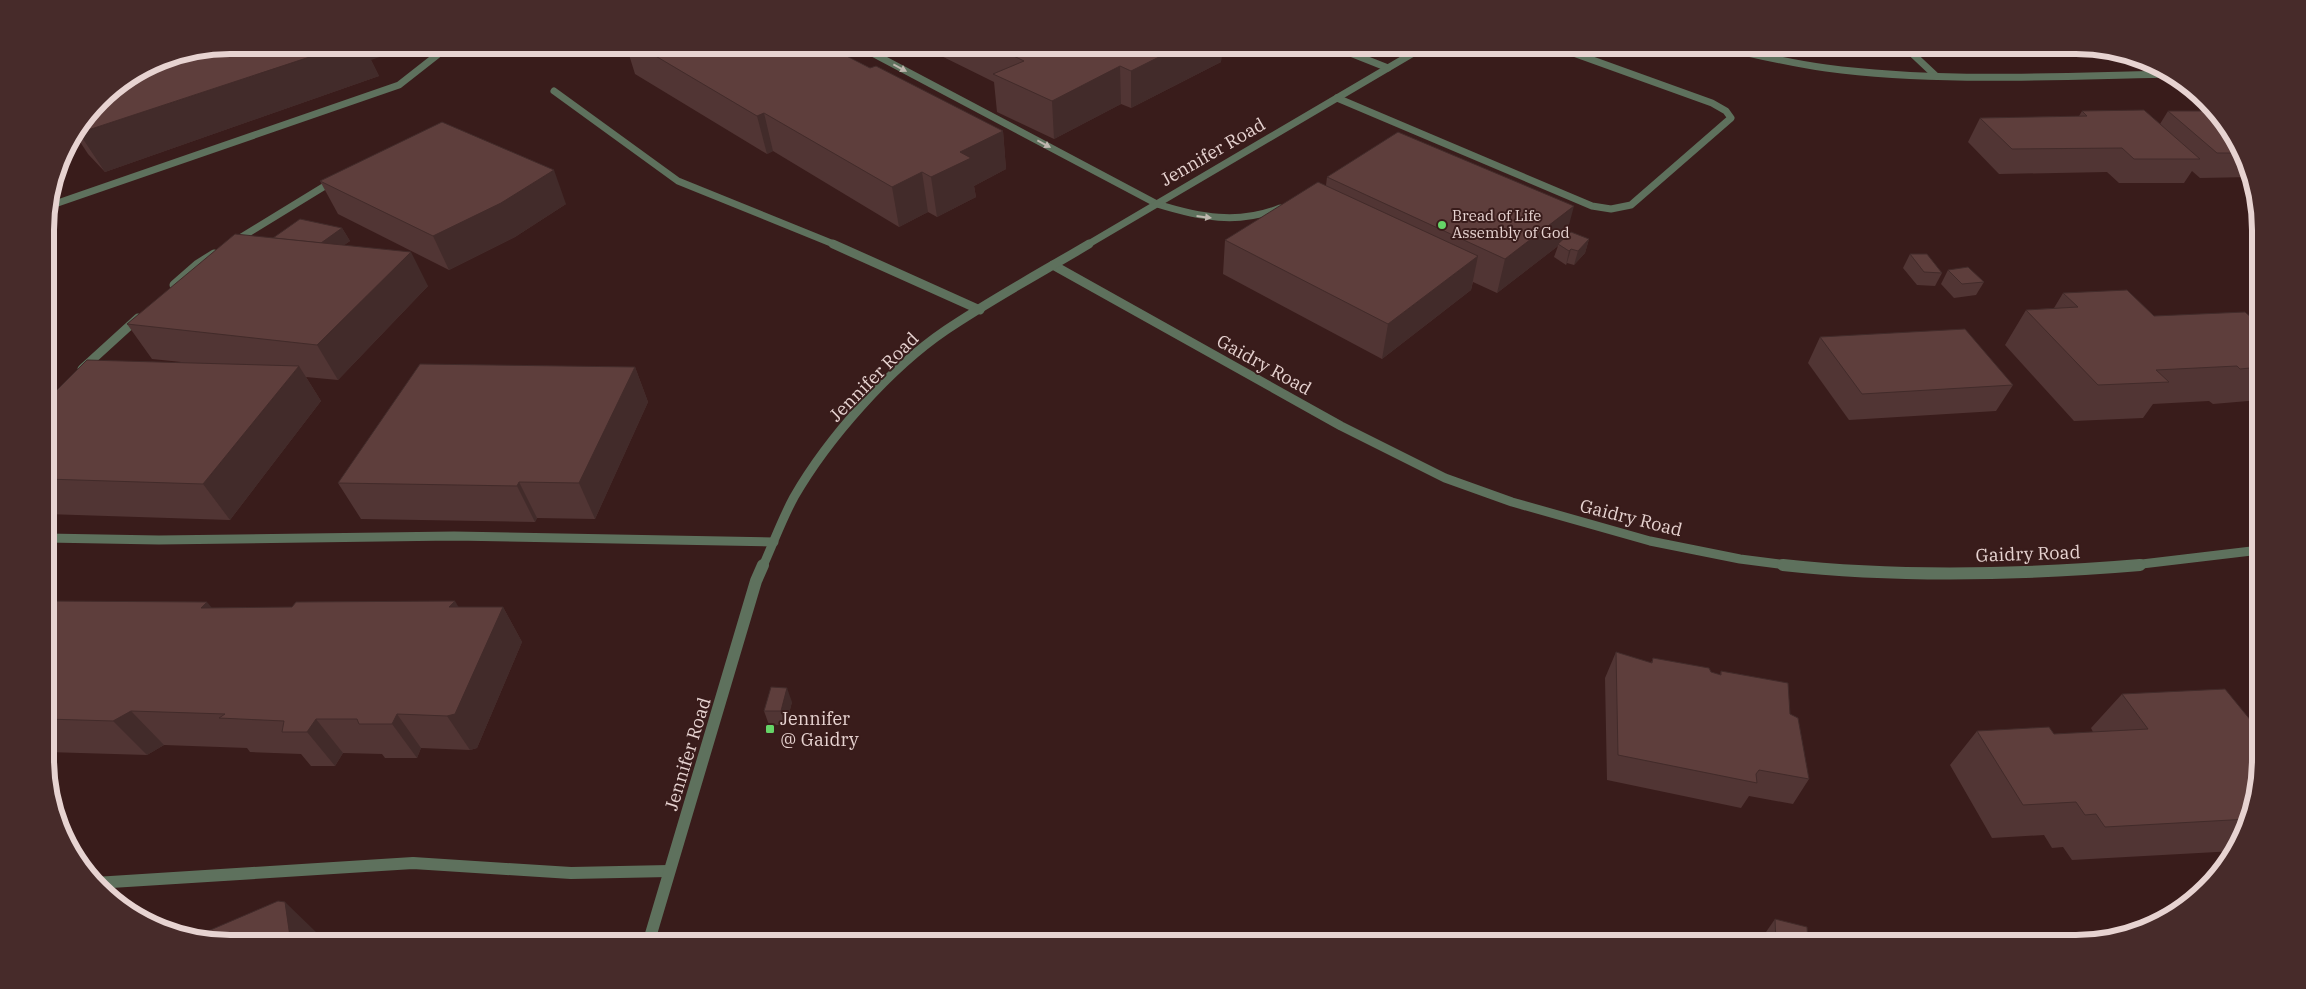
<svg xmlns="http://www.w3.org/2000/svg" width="2306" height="989" font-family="'IBM Plex Serif',serif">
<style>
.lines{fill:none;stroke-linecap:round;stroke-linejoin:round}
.lane-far2{stroke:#5e715d;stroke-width:7}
.lane-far1{stroke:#5e715d;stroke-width:9}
.lane{stroke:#5e715d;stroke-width:12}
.street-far2{stroke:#5e715d;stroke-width:7}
.street-far1{stroke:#5e715d;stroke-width:9}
.street{stroke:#5e715d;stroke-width:12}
.wall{fill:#513534}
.shaded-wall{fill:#422b2a}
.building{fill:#5e3e3c;stroke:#422b2a}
.oneway{fill:#beb6ae}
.poi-dot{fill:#65d467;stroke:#391c1b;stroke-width:2}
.labels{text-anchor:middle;stroke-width:4;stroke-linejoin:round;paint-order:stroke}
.far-poi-label{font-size:15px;fill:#e7d3d1;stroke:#391c1b;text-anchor:start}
.street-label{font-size:18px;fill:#e7d3d1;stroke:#391c1b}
.poi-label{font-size:18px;fill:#e7d3d1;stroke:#391c1b;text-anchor:start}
.rim{fill:none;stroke:#e7d3d1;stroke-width:6}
</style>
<rect width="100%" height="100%" fill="#391c1b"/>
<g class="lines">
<g class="lane-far2">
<path d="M857,45l300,159c42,13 81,21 123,4"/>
<polyline points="1330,45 1388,68"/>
<polyline points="1903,45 1936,76"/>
<polyline points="554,91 678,181 836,245"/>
<polyline points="1337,98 1592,206 1611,209 1631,205 1731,118 1726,111 1712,103 1551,45"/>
<polyline points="235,241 333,181"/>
</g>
<g class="lane-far1">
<polyline points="833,244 980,310"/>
<polyline points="174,285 198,264 214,254"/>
<polyline points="82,369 138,318"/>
<polyline points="46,538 159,540 454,536 774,542"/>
</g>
<polyline class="lane" points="95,883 413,863 571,873 669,871"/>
<g class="street-far2">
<path d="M1714,45c37,9 74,18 112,23 114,15 231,8 346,6"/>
<polyline points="49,206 399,85 450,45"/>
<polyline points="1087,245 1427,45"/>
</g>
<g class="street-far1">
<polyline points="1053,265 1341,426 1445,478 1512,502 1650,541 1740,559 1795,566"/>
<path d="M763,566c10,-22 19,-47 31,-69 34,-59 96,-129 152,-167 46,-31 96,-58 143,-86"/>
<polyline points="2125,566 2260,550"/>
</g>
<g class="street">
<path d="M1783,565c119,13 238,10 357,0"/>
<polyline points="648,944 756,581 763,565"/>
</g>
</g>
<g class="wall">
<polygon points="626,45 825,45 870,68 1003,131 1006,169 974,186 976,197 937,217 928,212 899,227 773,151 767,154 635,74"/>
<polygon points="919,45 1231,45 1222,50 1221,62 1131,108 1121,104 1054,139 997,112 994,82"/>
<polygon points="371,60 379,76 105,172 88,154 75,134 108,91"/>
<polygon points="2204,109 2223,117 2247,159 2252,177 2200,178 2192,171 2184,183 2119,183 2107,172 1999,174 1968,142 1980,118 2079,116 2082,111 2160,124 2168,111 2202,111"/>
<polygon points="1327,177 1566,236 1589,239 1585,253 1574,265 1567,263 1566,265 1554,257 1558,246 1497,293 1473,282 1471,290 1382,359 1223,274 1225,240 1326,185"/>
<polygon points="320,181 566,204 515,237 449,270 338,214"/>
<polygon points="342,228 350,241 344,245 428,286 338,380 306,377 321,401 230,520 46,514 46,401 181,362 152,359 127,324 273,238"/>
<polygon points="1910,254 1942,273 1935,286 1917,285 1903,268"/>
<polygon points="1948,270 1984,282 1976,295 1954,298 1941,284"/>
<polygon points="2063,293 2154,316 2256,322 2260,317 2260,400 2213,404 2209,401 2153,404 2143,418 2074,421 2005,345 2026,310 2054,308"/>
<polygon points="1820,337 2013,385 1996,411 1849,420 1808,363"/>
<polygon points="635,367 648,402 595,519 537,518 535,522 361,519 338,483"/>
<polygon points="46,603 211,608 292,607 503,607 522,642 477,748 470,750 421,748 417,758 385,758 382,754 343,753 335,766 311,766 301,754 250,752 247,748 164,745 147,755 47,752"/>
<polygon points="1616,652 1651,663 1653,658 1711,672 1720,675 1721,671 1790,714 1809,779 1793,804 1749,796 1741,808 1607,780 1605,678"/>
<polygon points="2122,694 2261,759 2247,830 2235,851 2072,860 2063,847 2052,848 2044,835 1992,838 1950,765 1977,731 2054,734 2093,732 2091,728"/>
<polygon points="792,702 786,725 769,725 764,711"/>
<polygon points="1775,919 1808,944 1766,944 1766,932"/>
<polygon points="2064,934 2088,944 2054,944"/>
</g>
<g class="shaded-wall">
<polygon points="346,45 415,45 371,60 379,76 105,172 79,133"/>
<polygon points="1183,45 1231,45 1222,50 1221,62 1131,108 1131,71"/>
<polygon points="1120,66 1121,104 1054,139 1052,101"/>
<polygon points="764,113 773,151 767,154 757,116"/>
<polygon points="1003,131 1006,169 974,186 976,197 937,217 931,177 960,152"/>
<polygon points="554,170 566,204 515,237 449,270 433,236"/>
<polygon points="922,172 928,212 899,227 892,187"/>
<polygon points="1574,206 1565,240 1558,244 1558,246 1497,293 1505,259"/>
<polygon points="342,228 350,241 321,262 313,248"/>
<polygon points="1589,239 1585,253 1574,265 1578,251"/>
<polygon points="1571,249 1567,263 1566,265 1569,251"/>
<polygon points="411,252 428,286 338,380 317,345"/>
<polygon points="1478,256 1471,290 1382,359 1388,324"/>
<polygon points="299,366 321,401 230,520 203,484"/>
<polygon points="635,367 648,402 595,519 579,483"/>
<polygon points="519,482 537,518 535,522 517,486"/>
<polygon points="455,601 476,636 449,607"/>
<polygon points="207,602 236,637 201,608"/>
<polygon points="503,607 522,642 477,748 470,750 447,716"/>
<polygon points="787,688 792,702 786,725 781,711"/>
<polygon points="131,711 164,745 147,755 113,721"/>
<polygon points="397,714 421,748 417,758 392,724"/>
<polygon points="316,719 343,753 335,766 307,732"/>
<polygon points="285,902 317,933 318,944 291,944"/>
</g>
<g class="building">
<polygon points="230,45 346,45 79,133 77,131 108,91 160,59"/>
<polygon points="637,45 825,45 870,68 876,66 1003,131 960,152 971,158 931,177 922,172 892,187 764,113 757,116"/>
<polygon points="991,45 1183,45 1131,71 1120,66 1052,101 993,74 1024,61"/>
<polygon points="2204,109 2214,109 2223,117 2243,153 2217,153 2168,111 2208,111"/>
<polygon points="2144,110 2200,159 2134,159 2122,148 2012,149 1980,118 2087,116 2082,111"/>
<polygon points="442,122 554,170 501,203 433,236 320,181"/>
<polygon points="1398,132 1574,206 1505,259 1327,177"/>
<polygon points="1318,182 1478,256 1388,324 1225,240"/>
<polygon points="300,219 342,228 321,243 273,238"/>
<polygon points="1571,232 1589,239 1578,251 1571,249 1569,251 1558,244"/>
<polygon points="235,234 411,252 317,345 127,324"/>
<polygon points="1910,254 1927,254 1942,273 1924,272"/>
<polygon points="1968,267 1984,282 1962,284 1948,270"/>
<polygon points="2127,290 2154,316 2245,312 2260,325 2260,367 2240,369 2237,366 2156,370 2169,382 2098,385 2026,310 2078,307 2063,293"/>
<polygon points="1965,329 2013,385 1862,394 1820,337"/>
<polygon points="87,360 299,366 203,484 46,479 46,401"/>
<polygon points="420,364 635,367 579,483 519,482 517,486 338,483"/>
<polygon points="48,601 207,602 201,608 292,607 296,602 455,601 449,607 503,607 455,714 447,716 397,714 392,724 359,724 357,719 316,719 307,732 282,732 284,721 219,718 225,714 131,711 113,721 46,719 46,603"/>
<polygon points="1616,652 1652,663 1653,658 1709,668 1711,672 1721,675 1721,671 1788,683 1790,714 1798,718 1809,779 1759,770 1756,774 1757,783 1618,755"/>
<polygon points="771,687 787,688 781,711 764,711"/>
<polygon points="2225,689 2261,733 2261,759 2249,819 2105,827 2096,814 2085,815 2076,802 2023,805 1977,731 2049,727 2054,734 2148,729 2122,694"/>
<polygon points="278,901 285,902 291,944 230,944 194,937"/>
<polygon points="1775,919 1807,927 1808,944 1776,944"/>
<polygon points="2064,934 2098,942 2088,944 2068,944"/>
</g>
<defs><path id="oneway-solid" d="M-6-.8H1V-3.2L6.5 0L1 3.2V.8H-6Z" transform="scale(1.25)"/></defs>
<g class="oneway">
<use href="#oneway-solid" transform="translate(900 68) rotate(28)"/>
<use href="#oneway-solid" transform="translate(1044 144) rotate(28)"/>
<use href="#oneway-solid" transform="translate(1204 217) rotate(7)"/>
</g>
<g class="poi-dot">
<circle cx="1442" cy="225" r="5"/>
<rect x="765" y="724" width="10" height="10" rx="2.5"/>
</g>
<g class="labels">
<g class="far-poi-label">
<text x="1452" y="221">Bread of Life<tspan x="1452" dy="17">Assembly of God</tspan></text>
</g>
<g class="street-label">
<text transform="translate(1213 152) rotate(-30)" y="6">Jennifer Road</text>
<text transform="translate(1264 365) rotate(29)" y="6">Gaidry Road</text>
<text transform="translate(874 377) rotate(-45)" y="6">Jennifer Road</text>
<text transform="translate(1631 518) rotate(14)" y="6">Gaidry Road</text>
<text transform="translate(2028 554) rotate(-2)" y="6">Gaidry Road</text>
<text transform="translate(688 754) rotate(-73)" y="6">Jennifer Road</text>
</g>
<g class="poi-label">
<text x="780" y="725">Jennifer<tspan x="780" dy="21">@ Gaidry</tspan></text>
</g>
</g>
<path d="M0 0H2306V989H0ZM230 54H2076A176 176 0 0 1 2252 230V759A176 176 0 0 1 2076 935H230A176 176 0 0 1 54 759V230A176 176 0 0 1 230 54Z" fill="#472b2a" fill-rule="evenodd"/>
<path class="rim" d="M230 54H2076A176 176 0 0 1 2252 230V759A176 176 0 0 1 2076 935H230A176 176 0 0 1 54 759V230A176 176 0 0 1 230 54Z"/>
</svg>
